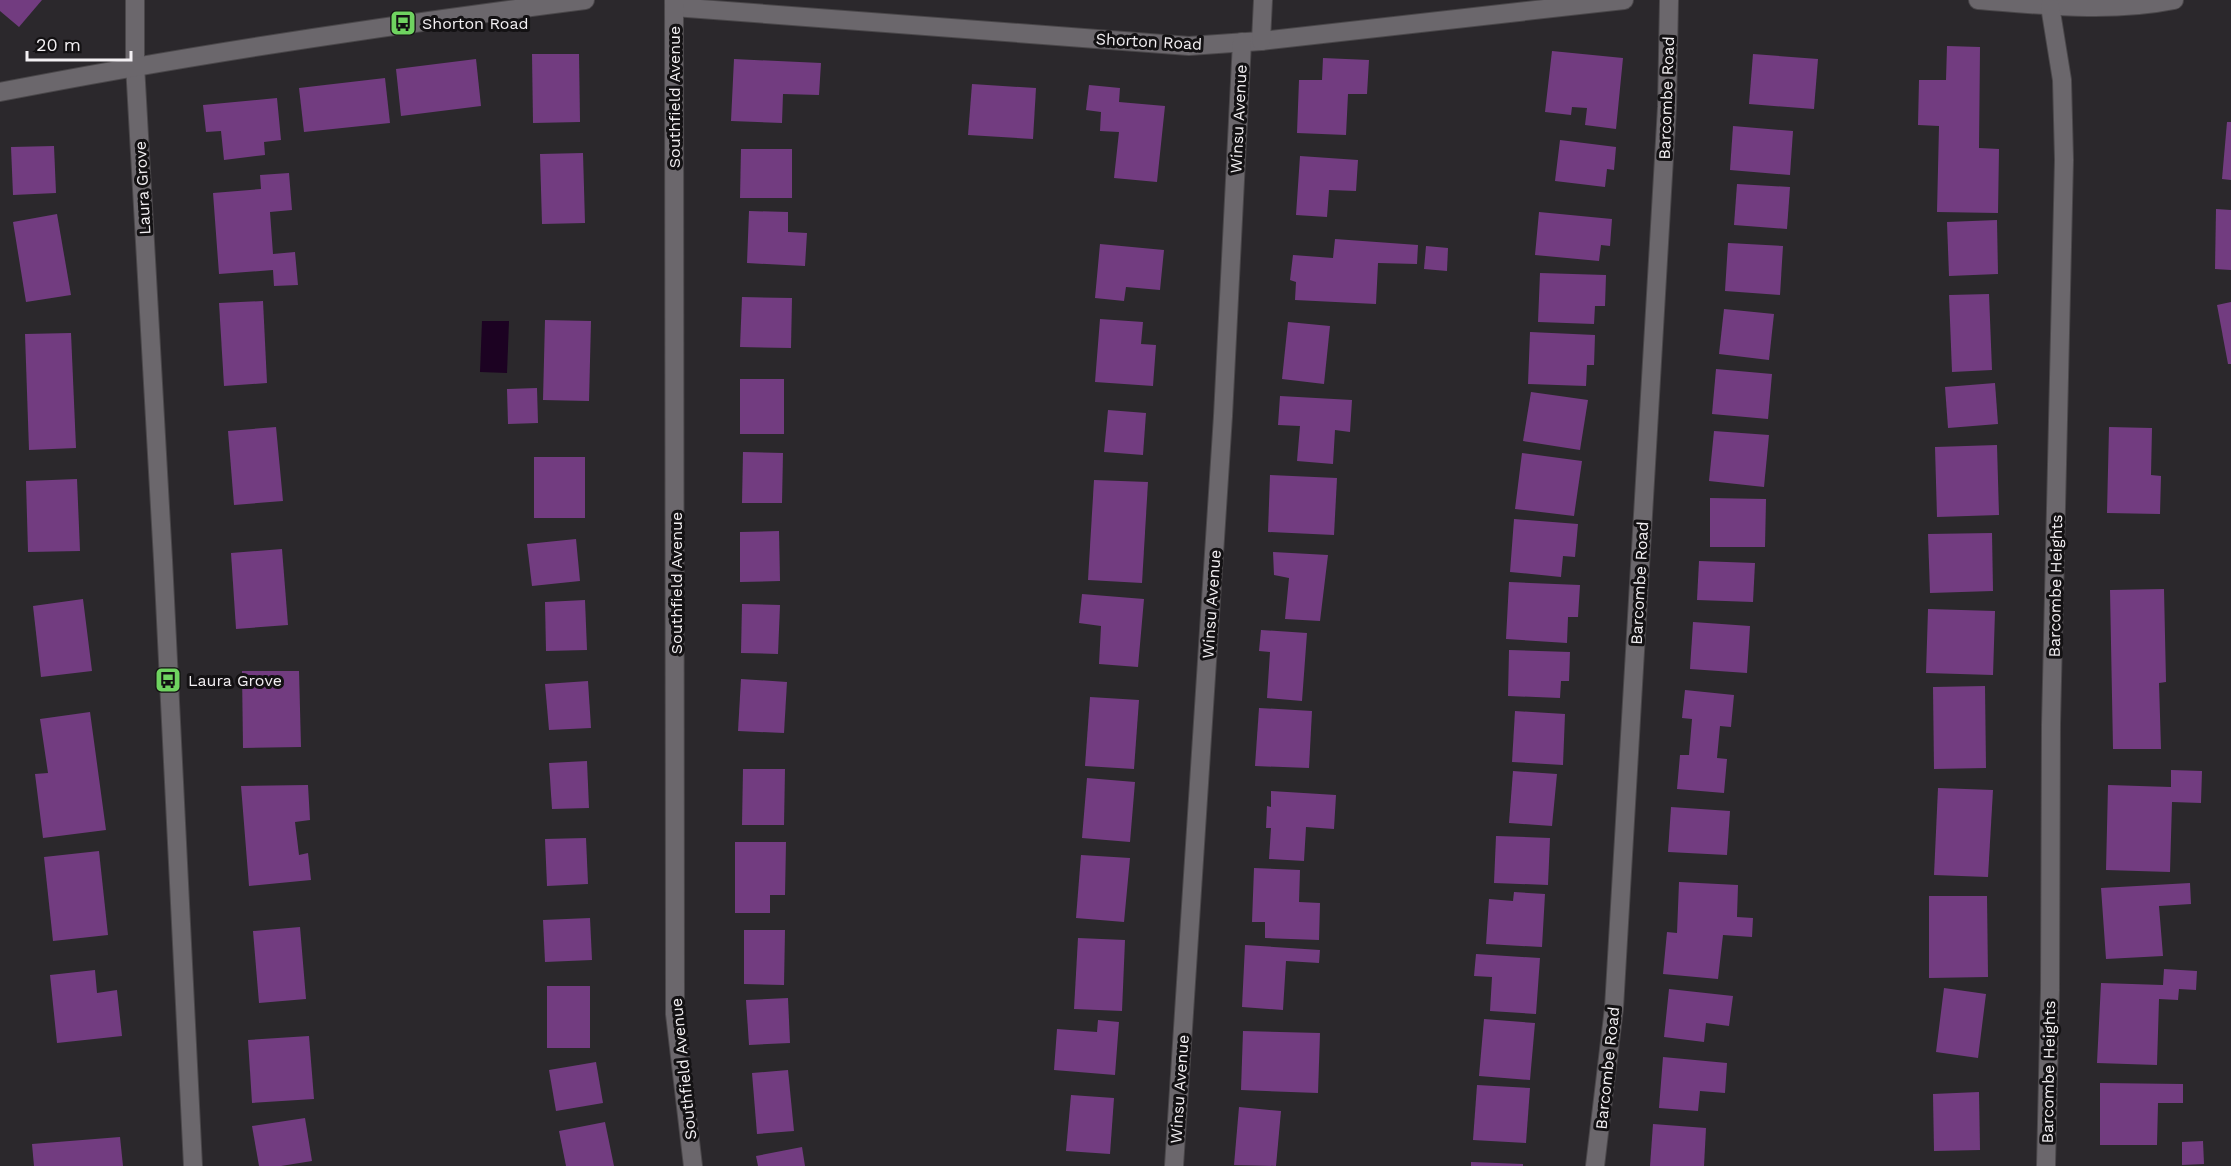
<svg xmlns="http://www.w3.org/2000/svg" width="2231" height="1166" font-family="'Work Sans',sans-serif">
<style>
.water{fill:#1c0222}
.building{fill:#723c80}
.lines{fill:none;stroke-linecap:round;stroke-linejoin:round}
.minor-casing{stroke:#4a474a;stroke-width:20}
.tertiary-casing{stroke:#4a474a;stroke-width:20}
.minor{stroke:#6b676c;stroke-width:18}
.tertiary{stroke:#6b676c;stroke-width:18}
.labels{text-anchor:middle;stroke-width:6;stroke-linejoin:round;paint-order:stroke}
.poi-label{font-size:16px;fill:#f3f0f3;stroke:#131113;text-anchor:start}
.street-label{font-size:16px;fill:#f3f0f3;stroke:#131113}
</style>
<rect width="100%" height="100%" fill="#2b282c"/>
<polygon class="water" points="482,321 509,321 507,373 480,372"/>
<g class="building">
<polygon points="0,0 42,0 19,27 0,11"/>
<polygon points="1947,46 1980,47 1979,148 1999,149 1998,213 1937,212 1939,126 1918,125 1919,80 1946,80"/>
<polygon points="1552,51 1623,58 1616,129 1585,125 1587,108 1572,107 1571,115 1545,112"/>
<polygon points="532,54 579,54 580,122 533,123"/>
<polygon points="1753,54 1818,59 1814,109 1749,104"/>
<polygon points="1323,58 1369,60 1367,94 1348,94 1346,135 1297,133 1299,80 1322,80"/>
<polygon points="476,59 481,106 401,116 396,69"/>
<polygon points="734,59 821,63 819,95 783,94 782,123 731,121"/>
<polygon points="385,78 390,123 304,132 299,88"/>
<polygon points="972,84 1036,88 1033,139 968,135"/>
<polygon points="1089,85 1120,88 1119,102 1165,106 1157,182 1114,178 1119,132 1100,131 1101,112 1086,110"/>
<polygon points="277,98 281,140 264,142 265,155 224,160 221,131 206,132 203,105"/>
<polygon points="2227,122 2231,122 2231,180 2222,179"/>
<polygon points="1733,126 1793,131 1790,175 1730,170"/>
<polygon points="1560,140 1616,147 1614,170 1607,169 1605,187 1555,181"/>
<polygon points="54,146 56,193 13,195 11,147"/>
<polygon points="741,149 792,149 792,198 740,198"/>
<polygon points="583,153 585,223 542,224 540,154"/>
<polygon points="1300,156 1358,160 1356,191 1329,190 1327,217 1296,215"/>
<polygon points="289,173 292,210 270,212 273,254 295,252 298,285 274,286 273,270 219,274 213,193 261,189 260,175"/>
<polygon points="1737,184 1790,187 1787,229 1734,225"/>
<polygon points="2216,209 2231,210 2231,270 2215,269"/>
<polygon points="749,211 788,212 788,232 807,233 805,266 747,263"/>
<polygon points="1539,212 1612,219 1610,246 1601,245 1599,261 1535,255"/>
<polygon points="57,214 71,295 26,302 13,222"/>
<polygon points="1997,220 1998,274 1949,276 1947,222"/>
<polygon points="1335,239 1418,245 1417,264 1378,263 1376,304 1295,300 1296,282 1290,280 1293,255 1333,258"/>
<polygon points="1728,243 1783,246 1780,295 1725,291"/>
<polygon points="1100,244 1164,250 1160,290 1126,287 1124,301 1095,298"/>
<polygon points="1426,246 1448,248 1447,271 1424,269"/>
<polygon points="1540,273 1606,275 1605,306 1595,306 1594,324 1538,322"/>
<polygon points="1989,294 1992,370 1952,372 1949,295"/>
<polygon points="742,297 792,298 791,348 740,347"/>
<polygon points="263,301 267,383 224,386 219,303"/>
<polygon points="2231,302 2231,364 2228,364 2217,305"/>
<polygon points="1724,309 1774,314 1769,360 1719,354"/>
<polygon points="1100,319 1143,322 1141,344 1156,345 1153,386 1095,382"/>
<polygon points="545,320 591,321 589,401 543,400"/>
<polygon points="1288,322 1330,326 1324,384 1282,379"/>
<polygon points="1530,332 1595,335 1594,365 1587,365 1586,386 1528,384"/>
<polygon points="71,333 76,448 29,450 25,334"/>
<polygon points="1716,369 1772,374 1768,419 1712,414"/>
<rect x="740" y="379" width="44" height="55"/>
<polygon points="1995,383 1998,424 1948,428 1945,387"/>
<polygon points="537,388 538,423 508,424 507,389"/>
<polygon points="1531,392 1588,400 1580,450 1523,441"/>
<polygon points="1280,396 1352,400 1350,432 1335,430 1333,464 1297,461 1300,426 1278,425"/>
<polygon points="1108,410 1146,413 1143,455 1104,452"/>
<polygon points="276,427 283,501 234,505 228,431"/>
<polygon points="2109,427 2152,428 2151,475 2161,476 2160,514 2107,513"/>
<polygon points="1714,431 1769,435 1764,487 1709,481"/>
<polygon points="1997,445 1999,515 1937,517 1935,447"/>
<polygon points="743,452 783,453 782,503 742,503"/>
<polygon points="1522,453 1582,461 1574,516 1515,509"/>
<rect x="534" y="457" width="51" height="61"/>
<polygon points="1270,475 1337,478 1334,535 1268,532"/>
<polygon points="77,479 80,551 28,552 26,481"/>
<polygon points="1094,480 1148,482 1142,583 1088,580"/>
<polygon points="1710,498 1766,499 1765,547 1710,547"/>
<polygon points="1514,519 1578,524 1575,557 1563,556 1561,577 1510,572"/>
<polygon points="779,531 780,581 740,582 740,532"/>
<polygon points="1992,533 1993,591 1930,593 1928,534"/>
<polygon points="576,539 580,581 532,586 527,544"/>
<polygon points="282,549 288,625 236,629 231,553"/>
<polygon points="1273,552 1328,555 1320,621 1285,619 1289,578 1274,575"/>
<polygon points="1699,561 1755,563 1753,602 1697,600"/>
<polygon points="1509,582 1580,585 1578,617 1568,617 1567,643 1506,639"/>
<polygon points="2164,589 2166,682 2159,683 2161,749 2113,749 2110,590"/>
<polygon points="1082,594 1144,599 1138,667 1099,664 1101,626 1079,623"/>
<polygon points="83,599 92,671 41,677 33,606"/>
<polygon points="585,600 587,650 546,651 545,602"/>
<polygon points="742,604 780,605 778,654 741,653"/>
<polygon points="1928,609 1995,611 1993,675 1926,673"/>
<polygon points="1693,622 1750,626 1747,673 1690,669"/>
<polygon points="1261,630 1307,633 1302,701 1267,698 1270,652 1259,651"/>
<polygon points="1509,650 1570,652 1569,681 1561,681 1560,698 1508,696"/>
<polygon points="242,671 299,671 301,747 243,748"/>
<polygon points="741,679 787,682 784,733 738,731"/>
<polygon points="588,681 591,728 549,730 545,684"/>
<polygon points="1985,686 1986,768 1934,769 1933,687"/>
<polygon points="1685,690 1734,695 1731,727 1720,726 1717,758 1727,759 1724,793 1677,789 1680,755 1689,755 1692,719 1682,718"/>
<polygon points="1090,697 1139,700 1134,769 1085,766"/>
<polygon points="1259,708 1312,711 1309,768 1255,766"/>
<polygon points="1515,711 1565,714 1563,765 1512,762"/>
<polygon points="90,712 106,830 43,838 35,774 48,773 40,719"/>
<polygon points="587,761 589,808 552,809 549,763"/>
<polygon points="743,769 785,769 784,825 742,825"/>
<polygon points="2171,770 2202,771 2201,803 2172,802 2170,872 2106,870 2108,785 2171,787"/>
<polygon points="1513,771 1557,774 1552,826 1509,823"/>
<polygon points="1087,778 1135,782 1130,842 1082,838"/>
<polygon points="308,785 310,820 295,822 299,855 308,853 311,880 249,886 241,786"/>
<polygon points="1938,788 1993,790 1988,877 1934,875"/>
<polygon points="1271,791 1336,795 1334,829 1306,827 1304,861 1269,859 1271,828 1266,828 1267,806 1271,807"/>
<polygon points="1671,807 1730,811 1727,855 1668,852"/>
<polygon points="1496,836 1550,838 1548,885 1494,883"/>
<polygon points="586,838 588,884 547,886 545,839"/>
<polygon points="735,842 786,842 785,895 770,895 770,913 735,913"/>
<polygon points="99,851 108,935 53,941 44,857"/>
<polygon points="1081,855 1130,858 1124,922 1076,918"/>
<polygon points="1254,868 1300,870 1299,902 1320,903 1319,940 1265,938 1265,922 1252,922"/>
<polygon points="1679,882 1738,885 1737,917 1753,918 1752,937 1723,935 1718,979 1663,974 1667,932 1677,933"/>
<polygon points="2190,883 2191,904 2159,906 2163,956 2106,959 2101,888"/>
<polygon points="1514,892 1545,894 1542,947 1486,944 1489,899 1513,901"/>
<polygon points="1929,896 1987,896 1988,977 1929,978"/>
<polygon points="590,918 592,960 545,962 543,920"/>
<polygon points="300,927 306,999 259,1003 253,931"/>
<polygon points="744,930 785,930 784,985 744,984"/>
<polygon points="1078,938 1125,940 1122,1011 1074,1009"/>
<polygon points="1245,945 1320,950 1319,963 1286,961 1283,1010 1242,1007"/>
<polygon points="1476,954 1540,958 1536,1014 1490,1011 1492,977 1474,976"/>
<polygon points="2164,969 2197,971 2196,990 2179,989 2178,1000 2159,999 2157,1065 2097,1063 2101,983 2163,985"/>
<polygon points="95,970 97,993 117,990 122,1036 57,1043 50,975"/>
<rect x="547" y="986" width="43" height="62"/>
<polygon points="1944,988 1986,994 1978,1058 1936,1052"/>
<polygon points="1669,989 1733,996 1729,1026 1706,1023 1704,1042 1664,1037"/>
<polygon points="788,998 790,1043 749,1045 746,1000"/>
<polygon points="1484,1019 1535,1023 1530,1080 1479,1076"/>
<polygon points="1098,1020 1119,1022 1115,1075 1054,1070 1057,1029 1097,1032"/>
<polygon points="1243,1031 1320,1033 1318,1093 1241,1090"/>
<polygon points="309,1036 314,1099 252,1103 248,1040"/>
<polygon points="1663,1057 1727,1063 1725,1093 1700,1091 1698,1111 1659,1108"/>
<polygon points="596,1062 603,1103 556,1111 549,1070"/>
<polygon points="788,1070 794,1131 757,1134 752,1073"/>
<polygon points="2100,1083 2183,1084 2183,1103 2158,1103 2157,1145 2100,1145"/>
<polygon points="1477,1085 1530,1088 1526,1143 1473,1140"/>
<polygon points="1979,1092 1980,1150 1934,1151 1933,1094"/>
<polygon points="1071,1095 1114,1098 1110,1154 1066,1151"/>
<polygon points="1239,1107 1281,1111 1276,1166 1234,1165"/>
<polygon points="305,1118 312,1161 281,1166 259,1166 252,1126"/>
<polygon points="605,1122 614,1166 566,1166 559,1131"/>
<polygon points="1653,1124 1706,1128 1704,1166 1650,1166"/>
<polygon points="120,1137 123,1166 34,1166 32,1144"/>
<polygon points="2203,1141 2204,1164 2182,1165 2182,1142"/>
<polygon points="802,1147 805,1166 758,1166 756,1156"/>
<polygon points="1471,1162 1523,1164 1523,1166 1471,1166"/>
</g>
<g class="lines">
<g class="minor-casing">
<g id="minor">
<polyline points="135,0 135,65 163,560 193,1166"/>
<path d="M1978,0c64,5 132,13 196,0"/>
<polyline points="674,7 1189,46 1261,41 1624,0"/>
<polyline points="1261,41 1263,0"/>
<path d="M0,92c194,-38 389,-67 585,-92"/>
<polyline points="1174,1166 1223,416 1242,42"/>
<polyline points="1595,1166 1614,1008 1667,107 1669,0"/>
<polyline points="2046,1166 2050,990 2051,725 2064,160 2062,80 2050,6"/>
</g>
</g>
<g class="tertiary-casing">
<polyline id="tertiary" points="674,0 675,1014 693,1166"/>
</g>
<use href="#minor" class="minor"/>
<use href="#tertiary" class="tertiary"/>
</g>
<defs>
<g id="bus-square" transform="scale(1.35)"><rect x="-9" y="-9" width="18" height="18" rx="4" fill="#6fd360" stroke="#131113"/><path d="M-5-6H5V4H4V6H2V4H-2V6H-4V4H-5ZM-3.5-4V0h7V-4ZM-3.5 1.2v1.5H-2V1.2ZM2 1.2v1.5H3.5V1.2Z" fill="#111"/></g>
</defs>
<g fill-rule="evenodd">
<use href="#bus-square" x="403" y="23"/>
<use href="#bus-square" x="168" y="680"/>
</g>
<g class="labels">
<g class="poi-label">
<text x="422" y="29">Shorton Road</text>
<text x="188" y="686">Laura Grove</text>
</g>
<g class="street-label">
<text transform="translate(1149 41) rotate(3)" y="6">Shorton Road</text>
<text transform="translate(674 97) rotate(-90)" y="6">Southfield Avenue</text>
<text transform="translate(1666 98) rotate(-88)" y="6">Barcombe Road</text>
<text transform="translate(1238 119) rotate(-87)" y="6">Winsu Avenue</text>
<text transform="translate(142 188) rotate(-93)" y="6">Laura Grove</text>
<text transform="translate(676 583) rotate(-90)" y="6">Southfield Avenue</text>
<text transform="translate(1639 583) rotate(-87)" y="6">Barcombe Road</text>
<text transform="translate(2055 586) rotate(-89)" y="6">Barcombe Heights</text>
<text transform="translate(1211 604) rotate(-86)" y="6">Winsu Avenue</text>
<text transform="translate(1607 1068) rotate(-84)" y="6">Barcombe Road</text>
<text transform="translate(683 1069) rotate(-96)" y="6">Southfield Avenue</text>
<text transform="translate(2048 1072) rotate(-89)" y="6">Barcombe Heights</text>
<text transform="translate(1179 1089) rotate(-86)" y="6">Winsu Avenue</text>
</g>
</g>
<path d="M27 51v9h104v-9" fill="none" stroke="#f3f0f3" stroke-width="3"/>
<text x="36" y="51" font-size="18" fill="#f3f0f3" stroke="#131113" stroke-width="4.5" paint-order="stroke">20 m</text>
</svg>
